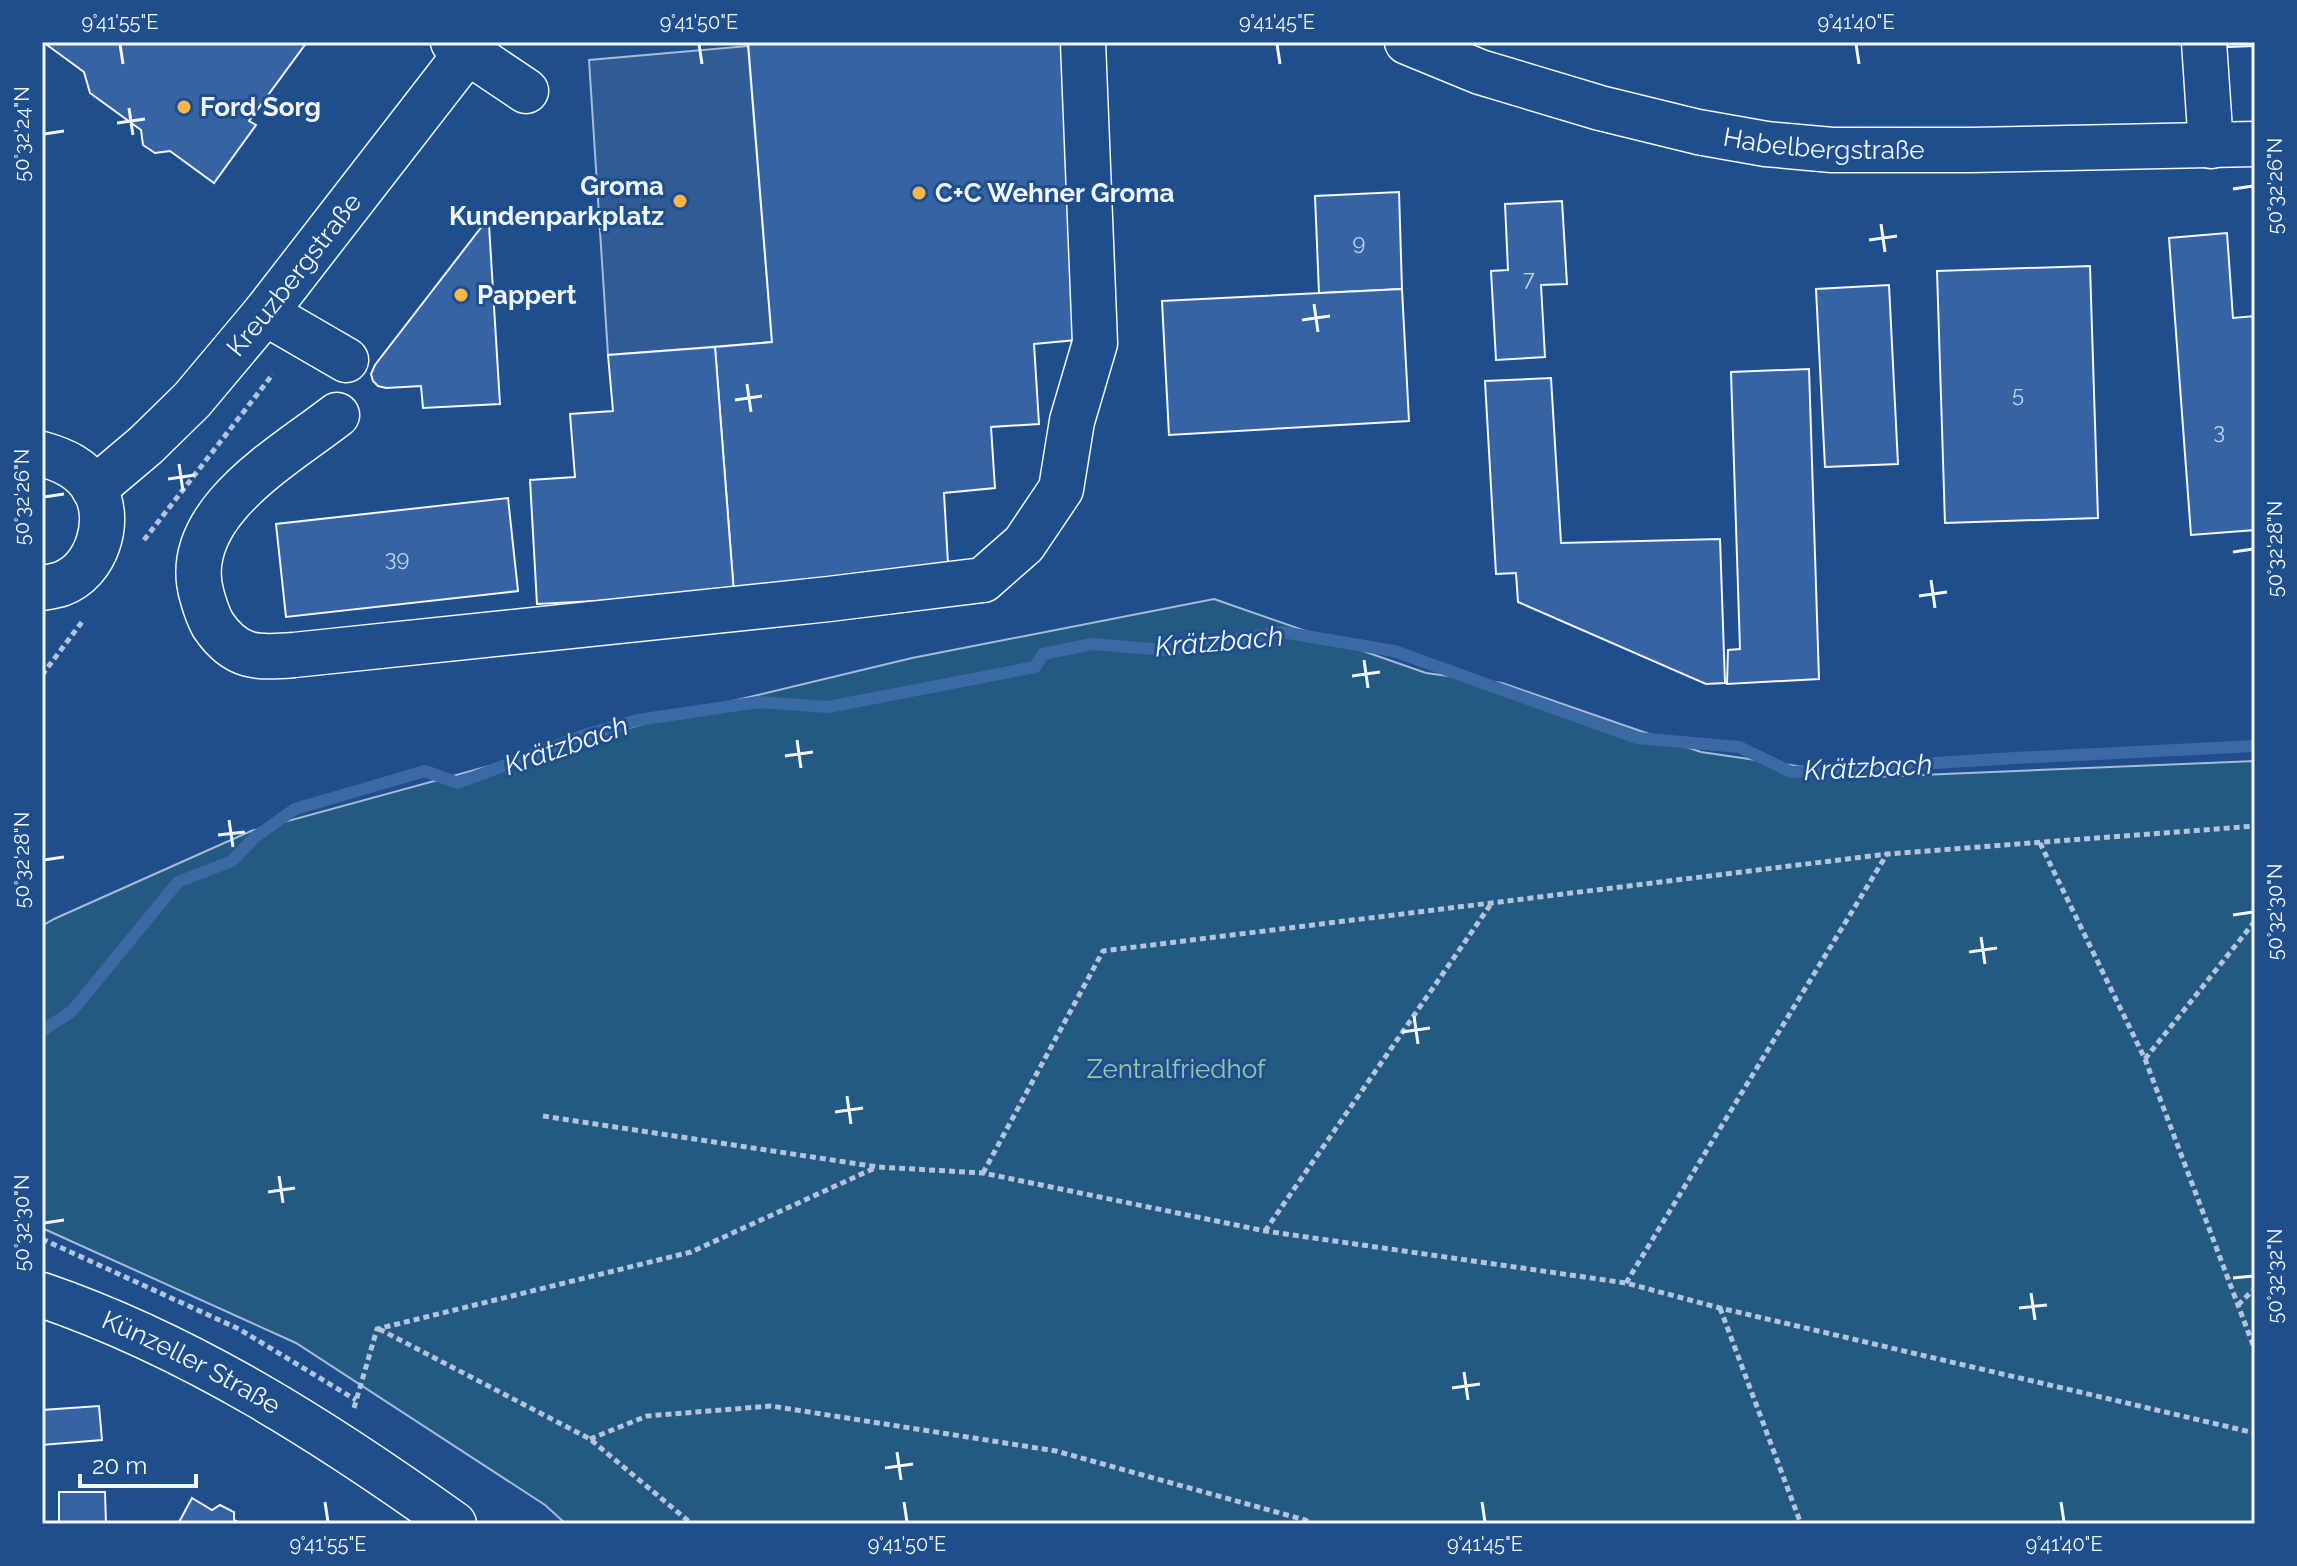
<svg xmlns="http://www.w3.org/2000/svg" width="2297" height="1566" font-family="Raleway,sans-serif">
<style>
.green{fill:#245a82;stroke:#a8bbd7;stroke-width:2}
.parking{fill:#305b95;stroke:#a8bbd7;stroke-width:2}
.lines{fill:none;stroke-linecap:round;stroke-linejoin:round}
.stream{stroke:#3b69a3;stroke-width:12}
.building{fill:#3563a3;stroke:#f2f6ff;stroke-width:2}
.minor-casing{stroke:#f2f6ff;stroke-width:47}
.major-casing{stroke:#f2f6ff;stroke-width:47}
.path{stroke:#b3c4dc;stroke-width:5;stroke-dasharray:6 4;stroke-linecap:butt}
.minor{stroke:#1f4e8c;stroke-width:44}
.major{stroke:#1f4e8c;stroke-width:44}
.ticks{fill:none;stroke:#f2f6ff;stroke-width:3}
.poi-dot{fill:#ffb74d;stroke:#1f4e8c;stroke-width:3}
.labels{text-anchor:middle;stroke-width:6;stroke-linejoin:round;paint-order:stroke}
.number-label{font-size:22px;fill:#c3d1e8}
.poi-label{font-size:26px;font-weight:bold;fill:#f2f6ff;stroke:#1f4e8c;text-anchor:start}
.street-label{font-size:26px;fill:#f2f6ff;stroke:#1f4e8c}
.park-label{font-size:26px;fill:#97c8a6;stroke:#1f4e8c}
.water-label{font-size:28px;font-style:italic;fill:#f2f6ff;stroke:#1f4e8c}
.neatline{fill:none;stroke:#f2f6ff;stroke-width:3}
.ticks-label{font-size:20px;text-anchor:middle;fill:#f2f6ff}
</style>
<rect width="100%" height="100%" fill="#1f4e8c"/>
<polygon class="green" points="1214,599 1426,673 1502,683 1701,752 1873,777 2255,761 2255,1524 566,1524 545,1505 296,1343 42,1228 42,926 54,919 251,831 687,712 912,658"/>
<polygon class="parking" points="748,46 772,342 608,355 589,60"/>
<g class="lines">
<polyline class="stream" points="42,1031 72,1011 178,882 232,861 255,837 295,809 425,771 458,783 587,734 638,720 759,702 828,707 1035,667 1043,654 1092,644 1164,650 1282,632 1394,651 1637,738 1739,747 1791,772 2015,758 2255,746"/>
</g>
<g class="building">
<polygon points="43,42 307,42 249,121 256,125 214,183 170,151 155,153 143,145 141,130 90,93 84,72"/>
<polygon points="748,42 1068,42 1087,339 1034,344 1039,424 991,427 995,488 944,493 949,581 734,594 715,347 772,342"/>
<polygon points="2227,42 2255,42 2255,46 2228,47"/>
<polygon points="1399,192 1402,289 1319,293 1315,196"/>
<polygon points="1562,201 1567,284 1541,285 1545,357 1496,360 1491,271 1508,270 1505,204"/>
<polygon points="483,225 489,225 500,404 423,408 421,386 386,388 378,386 373,381 371,374 375,365"/>
<polygon points="2227,233 2233,318 2255,316 2255,530 2191,535 2169,238"/>
<polygon points="2090,266 2098,518 1945,523 1937,271"/>
<polygon points="1889,285 1898,464 1825,467 1816,289"/>
<polygon points="1402,289 1409,421 1169,435 1162,301"/>
<polygon points="715,347 734,594 537,604 530,480 575,477 570,414 613,411 608,355"/>
<polygon points="1809,369 1819,679 1727,684 1728,650 1740,649 1731,372"/>
<polygon points="1551,378 1561,543 1720,539 1725,683 1706,684 1518,602 1516,573 1496,574 1485,381"/>
<polygon points="508,498 518,591 286,617 276,524"/>
<polygon points="99,1406 102,1440 42,1445 42,1410"/>
<polygon points="59,1492 105,1492 106,1524 59,1524"/>
<polygon points="192,1498 212,1510 220,1505 234,1512 234,1520 242,1524 178,1524"/>
</g>
<g class="lines">
<g class="minor-casing">
<g id="minor">
<polyline points="453,42 526,91"/>
<path id="s1" d="M1407,42l73,30 120,36 98,24 68,12 66,6h139l284,-6"/>
<polyline points="2204,42 2211,146"/>
<polyline points="265,313 346,360"/>
<path d="M337,415c-54,42 -159,100 -135,181 3,11 6,20 11,29 23,34 44,33 81,30l535,-56 154,-19 41,-36 37,-55 11,-68 23,-78 -12,-301"/>
<path id="s2" d="M94,489l52,-44 46,-45 73,-87 210,-271"/>
</g>
</g>
<g class="major-casing">
<g id="major">
<path d="M42,454c21,6 40,14 52,34 19,32 3,83 -33,96 -6,2 -13,3 -19,4"/>
<path id="s3" d="M42,1295c149,51 285,138 412,229"/>
</g>
</g>
<g class="path">
<polyline points="144,540 273,374"/>
<polyline points="42,675 82,622"/>
<polyline points="2040,843 2145,1059 2255,1350"/>
<polyline points="2145,1059 2255,921"/>
<polyline points="543,1116 878,1167 983,1173 1265,1231 1626,1283 1720,1308 2255,1433"/>
<polyline points="983,1173 1103,951 1887,854 2255,826"/>
<polyline points="1265,1231 1491,904"/>
<polyline points="42,1239 239,1329 356,1400"/>
<polyline points="1626,1283 1887,854"/>
<polyline points="2238,1305 2255,1288"/>
<polyline points="1720,1308 1801,1524"/>
<polyline points="379,1329 590,1439 692,1524"/>
<polyline points="354,1408 377,1329 691,1252 877,1167"/>
<polyline points="590,1439 647,1416 771,1406 1056,1451 1305,1520 1313,1524"/>
</g>
<use href="#minor" class="minor"/>
<use href="#major" class="major"/>
</g>
<path class="ticks" d="M120,44l3,20M699,44l3,20M1277,44l3,20M1856,44l3,20M129,108l4,27M117,123l28,-4M44,134l20,-3M2233,189l20,-3M1881,224l4,28M1869,240l28,-4M1314,304l4,28M1302,320l28,-4M747,384l4,28M735,400l27,-4M179,464l4,27M168,479l27,-4M44,497l20,-3M2233,552l20,-3M1931,580l4,28M1919,596l28,-4M1364,660l4,28M1352,676l28,-4M797,740l4,28M785,756l28,-4M229,820l4,27M218,835l27,-3M44,860l20,-3M2233,915l20,-3M1981,937l4,27M1969,952l28,-4M1414,1016l4,28M1402,1032l28,-4M847,1096l4,28M835,1112l28,-4M279,1176l4,27M268,1192l27,-4M44,1223l20,-3M2233,1278l20,-2M2031,1293l4,27M2019,1308l28,-3M1464,1372l4,28M1452,1388l28,-4M897,1452l4,28M885,1468l28,-4M325,1502l3,20M904,1502l3,20M1482,1502l3,20M2061,1502l3,20"/>
<g class="poi-dot">
<circle cx="184" cy="107" r="8"/>
<circle cx="919" cy="193" r="8"/>
<circle cx="680" cy="201" r="8"/>
<circle cx="461" cy="295" r="8"/>
</g>
<g class="labels">
<g class="number-label">
<text x="1359" y="250">9</text>
<text x="1529" y="286">7</text>
<text x="2018" y="402">5</text>
<text x="2219" y="439">3</text>
<text x="397" y="566">39</text>
</g>
<g class="poi-label">
<text x="200" y="116">Ford Sorg</text>
<text x="664" y="195" text-anchor="end">Groma<tspan x="664" dy="30">Kundenparkplatz</tspan></text>
<text x="935" y="202">C+C Wehner Groma</text>
<text x="477" y="304">Pappert</text>
</g>
<g class="street-label">
<text dy="9" stroke="none"><textPath href="#s1" startOffset="432">Habelbergstraße</textPath></text>
<text dy="9" stroke="none"><textPath href="#s2" startOffset="294">Kreuzbergstraße</textPath></text>
<text dy="9" stroke="none"><textPath href="#s3" startOffset="164">Künzeller Straße</textPath></text>
</g>
<g class="park-label">
<text x="1176" y="1078">Zentralfriedhof</text>
</g>
<g class="water-label">
<text transform="translate(1219 641) rotate(-5)" y="10">Krätzbach</text>
<text transform="translate(566 745) rotate(-19)" y="10">Krätzbach</text>
<text transform="translate(1868 767) rotate(-3)" y="10">Krätzbach</text>
</g>
</g>
<rect width="2297" height="1566" fill="none" stroke="#1f4e8c" stroke-width="88"/>
<path d="M80 1474v12h116v-12" fill="none" stroke="#f2f6ff" stroke-width="4"/>
<text x="92" y="1474" font-size="24" fill="#f2f6ff" stroke="#1f4e8c" stroke-width="6" paint-order="stroke">20 m</text>
<rect x="44" y="44" width="2209" height="1478" class="neatline"/>
<g class="ticks-label">
<text x="120" y="29">9°41'55"E</text>
<text x="699" y="29">9°41'50"E</text>
<text x="1277" y="29">9°41'45"E</text>
<text x="1856" y="29">9°41'40"E</text>
<text transform="translate(22 134) rotate(-90)" y="7">50°32'24"N</text>
<text transform="translate(2275 186) rotate(-90)" y="7">50°32'26"N</text>
<text transform="translate(22 497) rotate(-90)" y="7">50°32'26"N</text>
<text transform="translate(2275 549) rotate(-90)" y="7">50°32'28"N</text>
<text transform="translate(22 860) rotate(-90)" y="7">50°32'28"N</text>
<text transform="translate(2275 912) rotate(-90)" y="7">50°32'30"N</text>
<text transform="translate(22 1223) rotate(-90)" y="7">50°32'30"N</text>
<text transform="translate(2275 1276) rotate(-90)" y="7">50°32'32"N</text>
<text x="328" y="1551">9°41'55"E</text>
<text x="907" y="1551">9°41'50"E</text>
<text x="1485" y="1551">9°41'45"E</text>
<text x="2064" y="1551">9°41'40"E</text>
</g>
</svg>
